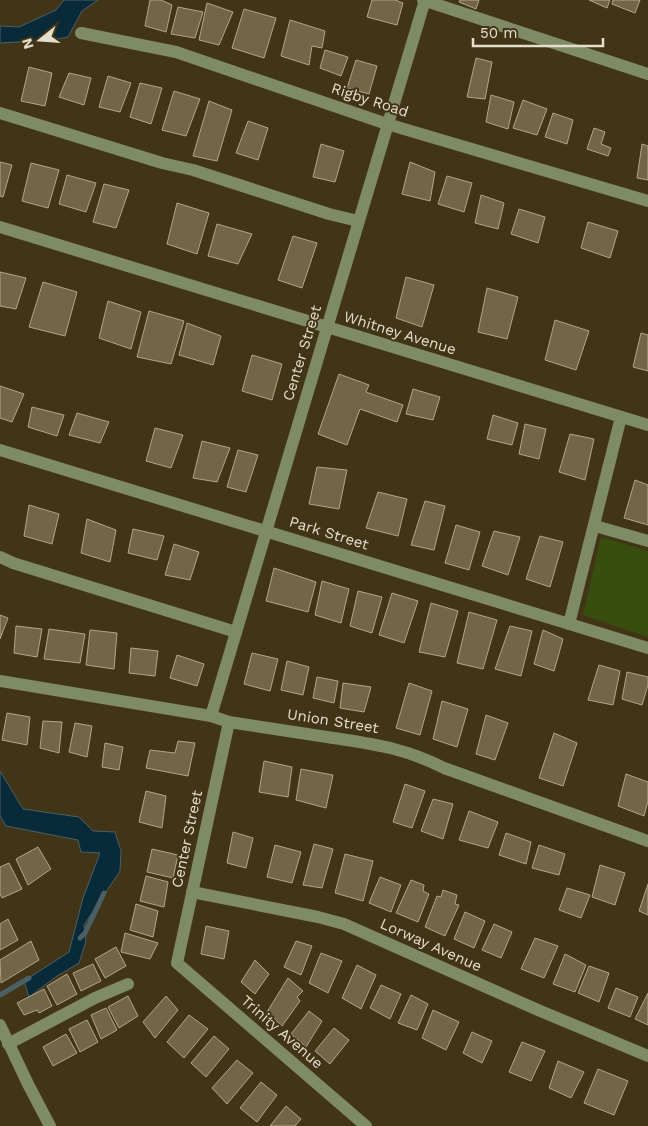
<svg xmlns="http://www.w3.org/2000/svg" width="648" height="1126" font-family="'Work Sans',sans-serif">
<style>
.green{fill:#374e0f}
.water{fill:#082a39;stroke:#4a6065}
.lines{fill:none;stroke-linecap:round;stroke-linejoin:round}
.stream{stroke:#4a6065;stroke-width:5}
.building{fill:#736547;stroke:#b4a585}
.minor{stroke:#7f8a67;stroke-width:12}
.labels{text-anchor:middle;stroke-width:4;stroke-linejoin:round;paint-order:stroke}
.street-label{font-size:15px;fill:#e5decd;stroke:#423517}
</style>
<rect width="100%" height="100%" fill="#423517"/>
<polygon class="green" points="601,537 648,551 648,637 583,615"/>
<g class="water">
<polygon points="64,0 98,0 82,11 68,37 52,40 0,43 0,26 19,27 56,10"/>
<polygon points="0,771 23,809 79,817 93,831 115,832 121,851 120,871 84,925 86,941 79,963 57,976 29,997 24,981 69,952 83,898 100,853 81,852 78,840 6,826 0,816"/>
</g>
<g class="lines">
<g class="stream">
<polyline points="80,938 85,933 104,893"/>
<polyline points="0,995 29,978"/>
</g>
</g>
<g class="building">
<polygon points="150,0 161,0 172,5 166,32 145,26"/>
<polygon points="372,0 395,0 403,3 397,25 367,17"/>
<polygon points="460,0 479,0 476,9 459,2"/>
<polygon points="589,0 610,0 607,8"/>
<polygon points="613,0 640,0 635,13 612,4"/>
<polygon points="207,3 233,12 219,45 199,40"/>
<polygon points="178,7 203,12 195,38 171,34"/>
<polygon points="244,9 276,18 264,58 232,48"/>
<polygon points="290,20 325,31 322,48 312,46 309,65 281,56"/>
<polygon points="325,50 348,57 341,76 320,68"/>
<polygon points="476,58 492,62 485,99 467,97"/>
<polygon points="356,60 377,66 369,94 347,88"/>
<polygon points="29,67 52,73 45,106 21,101"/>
<polygon points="69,73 91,78 84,105 59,97"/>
<polygon points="108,76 131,83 120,112 99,107"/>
<polygon points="140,83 162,88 151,124 130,117"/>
<polygon points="174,91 200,99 186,136 162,130"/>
<polygon points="491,95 514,102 508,129 486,122"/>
<polygon points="523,100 547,109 537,135 513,128"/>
<polygon points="209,101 232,110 217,161 193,156"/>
<polygon points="553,113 573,120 567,144 545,137"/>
<polygon points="248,121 268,128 258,160 236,153"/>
<polygon points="594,128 605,132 601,144 611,148 608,156 587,149"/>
<polygon points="321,144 344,151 335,182 313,177"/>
<polygon points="642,144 648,146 648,180 637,178"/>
<polygon points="0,162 12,165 3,197 0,196"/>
<polygon points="410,162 435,172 430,201 402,194"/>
<polygon points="31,163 59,170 48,208 22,201"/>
<polygon points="67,175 96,183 86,212 59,204"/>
<polygon points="447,176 472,183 464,212 438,204"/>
<polygon points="104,184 129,190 116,228 93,222"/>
<polygon points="481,195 504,203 498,229 475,223"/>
<polygon points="177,203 209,213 197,254 167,244"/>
<polygon points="519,209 545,217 538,243 511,234"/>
<polygon points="588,222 618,231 610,258 581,248"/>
<polygon points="217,224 252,234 238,264 208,256"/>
<polygon points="293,236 317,243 302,288 278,280"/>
<polygon points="0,272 26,278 16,309 0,306"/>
<polygon points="406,277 434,285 422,327 396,318"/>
<polygon points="43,282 77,292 65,336 29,327"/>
<polygon points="487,288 518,297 507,339 478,332"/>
<polygon points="108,301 141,312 131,349 99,338"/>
<polygon points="149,311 184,321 171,364 137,357"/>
<polygon points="555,320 589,331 576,370 545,360"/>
<polygon points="187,323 221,336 213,365 179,355"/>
<polygon points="641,333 648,335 648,371 633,367"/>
<polygon points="252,355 282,364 272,400 242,391"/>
<polygon points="339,374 369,385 366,392 403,405 397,422 360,409 347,445 318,434"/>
<polygon points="0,386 24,394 12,422 0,418"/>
<polygon points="413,389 440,397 433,420 406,414"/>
<polygon points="32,407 64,415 57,436 28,427"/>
<polygon points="77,413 109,422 100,443 69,435"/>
<polygon points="493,415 518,423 512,445 487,439"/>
<polygon points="525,424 546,429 539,459 519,454"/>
<polygon points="155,428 183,435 171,468 146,461"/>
<polygon points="570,434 594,439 585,480 559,472"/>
<polygon points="202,441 230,448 217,482 193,478"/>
<polygon points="238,450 258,455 246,492 227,487"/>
<polygon points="317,467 347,470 339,509 309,504"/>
<polygon points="635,480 648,485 648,525 624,518"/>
<polygon points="378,492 407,499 398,536 366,528"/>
<polygon points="425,501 445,506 434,550 411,545"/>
<polygon points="29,505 59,514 52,544 24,536"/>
<polygon points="87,519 116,530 110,562 81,553"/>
<polygon points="456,525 480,532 469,570 445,563"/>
<polygon points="133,529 164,536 157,560 128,553"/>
<polygon points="494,531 520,537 508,575 482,566"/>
<polygon points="540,536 563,542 550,587 526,579"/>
<polygon points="174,544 199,552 190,580 165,575"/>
<polygon points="274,568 316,582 308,612 266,601"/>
<polygon points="322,581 349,589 341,623 315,615"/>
<polygon points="358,591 382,597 372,633 350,626"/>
<polygon points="392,593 418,601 404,643 379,635"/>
<polygon points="431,603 458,611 445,657 419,652"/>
<polygon points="469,612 497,620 483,669 457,663"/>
<polygon points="0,615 8,618 0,639"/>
<polygon points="16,626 42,629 37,657 14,653"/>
<polygon points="510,626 532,631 521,676 495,669"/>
<polygon points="49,629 85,634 80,663 44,659"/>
<polygon points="90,630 117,633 114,669 86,665"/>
<polygon points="543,630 563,639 554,671 534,664"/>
<polygon points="131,648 158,651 155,676 129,673"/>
<polygon points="252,653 278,659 270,691 244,684"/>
<polygon points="177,655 204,664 197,686 170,678"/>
<polygon points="287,661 309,667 303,695 281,690"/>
<polygon points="599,665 620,671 613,705 588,700"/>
<polygon points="627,672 648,677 648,685 642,705 622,699"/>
<polygon points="317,677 338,681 334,703 313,698"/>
<polygon points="343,683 371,687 364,712 340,708"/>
<polygon points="409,683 432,691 420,735 396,728"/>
<polygon points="442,701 468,709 457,747 433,739"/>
<polygon points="7,713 30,717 27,745 2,740"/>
<polygon points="486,715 508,723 495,760 476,754"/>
<polygon points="43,721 62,722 59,753 40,748"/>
<polygon points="75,723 92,726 87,757 69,752"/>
<polygon points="554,733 577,743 563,786 539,778"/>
<polygon points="178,741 195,743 188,776 146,768 150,750 175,753"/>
<polygon points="105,743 123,747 119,770 102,767"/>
<polygon points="264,761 292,767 288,797 259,792"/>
<polygon points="301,769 333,775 326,808 296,800"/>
<polygon points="626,774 648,782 648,801 644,816 618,806"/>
<polygon points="405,784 425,791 412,828 393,822"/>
<polygon points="146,791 166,796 162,828 139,822"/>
<polygon points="433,799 453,804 443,839 421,831"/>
<polygon points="469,811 498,822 488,848 459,840"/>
<polygon points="233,832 253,838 246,868 227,863"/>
<polygon points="506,833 531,842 526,864 499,855"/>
<polygon points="314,844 333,849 322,888 303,885"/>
<polygon points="275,845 301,852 292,883 267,877"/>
<polygon points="539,845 565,854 559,875 532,868"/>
<polygon points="38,847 51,869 28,885 16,859"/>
<polygon points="152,849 178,855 173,878 147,872"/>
<polygon points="345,854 373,861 363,901 335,893"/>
<polygon points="9,863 22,889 2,898 0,894 0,867"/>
<polygon points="600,865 625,873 615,905 592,897"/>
<polygon points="146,876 168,882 164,907 140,901"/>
<polygon points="380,877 401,885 391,912 369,903"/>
<polygon points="411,880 424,885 423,891 429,894 418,922 396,913"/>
<polygon points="648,884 648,915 639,911"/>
<polygon points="567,888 590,895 581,918 559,910"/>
<polygon points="443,890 457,895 455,904 459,905 445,936 425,927 437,896 441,897"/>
<polygon points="136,904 158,911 153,937 130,930"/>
<polygon points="465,912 485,921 474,948 454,939"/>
<polygon points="8,919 18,940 0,950 0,924"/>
<polygon points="494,924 512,932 501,958 482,950"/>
<polygon points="206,926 229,931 224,959 201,954"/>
<polygon points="125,933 158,943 150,959 121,952"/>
<polygon points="535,938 558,946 544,978 521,969"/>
<polygon points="31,941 39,960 1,983 0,960"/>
<polygon points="296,941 312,946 301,975 284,967"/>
<polygon points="116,947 126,966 105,978 95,959"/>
<polygon points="321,953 342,961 328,993 309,983"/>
<polygon points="565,954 586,965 575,992 553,984"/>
<polygon points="255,960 269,974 255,994 241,982"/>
<polygon points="93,964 101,981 81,991 73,973"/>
<polygon points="357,965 376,975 361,1009 342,998"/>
<polygon points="589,966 609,973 599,1002 578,993"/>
<polygon points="67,974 77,994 57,1005 47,986"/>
<polygon points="288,978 303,991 297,997 300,1001 282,1026 267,1012"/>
<polygon points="381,985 401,994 390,1019 370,1008"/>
<polygon points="616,988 638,997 630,1017 608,1008"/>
<polygon points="44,989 52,1006 39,1013 37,1010 24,1015 17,1003"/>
<polygon points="648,993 648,1025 635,1019"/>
<polygon points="411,995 428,1004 417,1030 398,1023"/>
<polygon points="128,996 138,1016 119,1028 108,1007"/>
<polygon points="166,996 178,1010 155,1038 143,1022"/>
<polygon points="106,1008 117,1030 101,1039 91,1015"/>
<polygon points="433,1010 459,1022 446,1050 422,1038"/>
<polygon points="309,1011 322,1021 306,1047 291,1034"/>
<polygon points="189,1015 208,1029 184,1058 167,1042"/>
<polygon points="87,1020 98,1042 80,1052 69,1029"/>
<polygon points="334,1028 349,1040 330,1064 315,1051"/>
<polygon points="472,1032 492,1041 482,1063 463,1053"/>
<polygon points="66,1034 77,1053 53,1066 43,1047"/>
<polygon points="214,1036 229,1049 206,1077 191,1063"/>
<polygon points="522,1042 545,1051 531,1081 509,1072"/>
<polygon points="237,1060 253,1073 227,1104 212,1088"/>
<polygon points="558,1061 584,1072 571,1098 549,1088"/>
<polygon points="598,1069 628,1081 614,1115 584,1103"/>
<polygon points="261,1082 277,1095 257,1122 240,1108"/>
<polygon points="286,1106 301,1119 295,1126 270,1126"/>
</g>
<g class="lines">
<g class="minor">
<polyline points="423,0 648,74"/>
<polyline points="81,33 176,52 387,124 648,201"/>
<polyline points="0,113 162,163 193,170 329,214 358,221"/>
<polyline points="0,227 648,425"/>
<polyline points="0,450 648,648"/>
<polyline points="595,526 648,541"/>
<polyline points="0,557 13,563 236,632"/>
<polyline points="569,624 621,417"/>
<path d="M0,681l211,35 18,6c32,5 65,10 98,15 44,7 76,10 117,31l204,73"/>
<polyline points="211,716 425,0"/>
<polyline points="229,722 177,963 366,1126"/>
<polyline points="192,892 318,917 344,924 538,1010 648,1056"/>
<polyline points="0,1025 28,1084 50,1126"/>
<polyline points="8,1044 95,998 128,984"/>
</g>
</g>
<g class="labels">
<g class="street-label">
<text transform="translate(370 100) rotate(18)" y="5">Rigby Road</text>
<text transform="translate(400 333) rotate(17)" y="5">Whitney Avenue</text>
<text transform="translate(302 353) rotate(-73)" y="5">Center Street</text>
<text transform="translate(329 533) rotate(17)" y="5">Park Street</text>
<text transform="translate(333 721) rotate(9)" y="5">Union Street</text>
<text transform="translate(187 839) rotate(-78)" y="5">Center Street</text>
<text transform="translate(431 945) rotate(24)" y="5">Lorway Avenue</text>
<text transform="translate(282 1032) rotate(41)" y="5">Trinity Avenue</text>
</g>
</g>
<g transform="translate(40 40) rotate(253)" stroke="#423517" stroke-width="4" paint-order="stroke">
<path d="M0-4L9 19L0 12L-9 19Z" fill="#e5decd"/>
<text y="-8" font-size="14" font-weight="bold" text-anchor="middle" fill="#e5decd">N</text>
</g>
<path d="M473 38v8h130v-8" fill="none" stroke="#e5decd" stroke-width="2.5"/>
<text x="480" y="38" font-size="15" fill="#e5decd" stroke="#423517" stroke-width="4" paint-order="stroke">50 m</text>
</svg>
